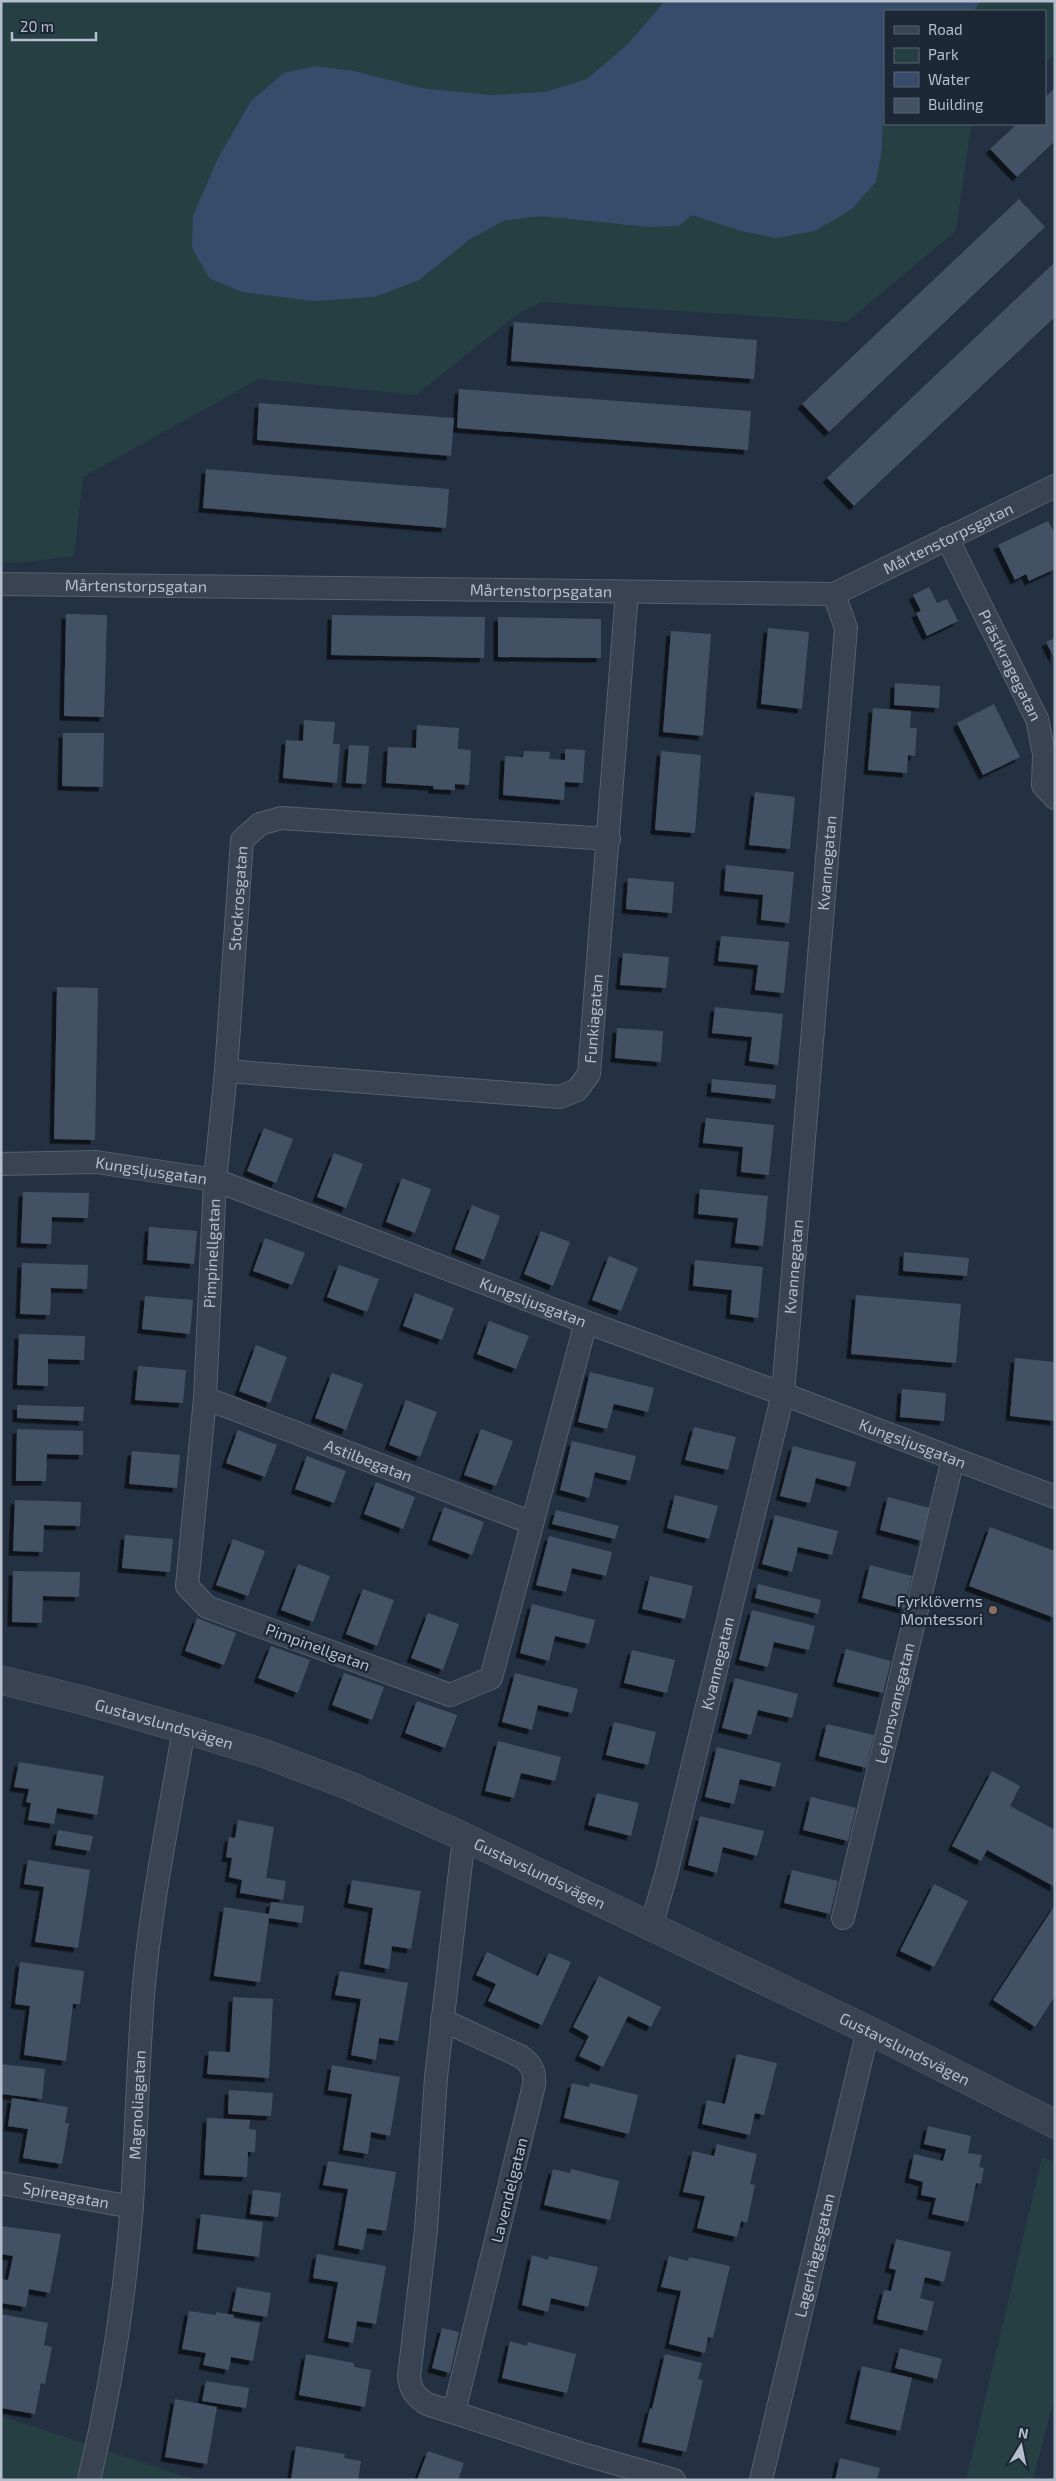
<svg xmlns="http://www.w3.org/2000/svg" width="1056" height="2481" font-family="'Exo 2',sans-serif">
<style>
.green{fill:#263f43}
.water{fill:#374c6a}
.building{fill:#435164;filter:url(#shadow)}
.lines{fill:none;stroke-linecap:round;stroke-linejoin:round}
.minor-casing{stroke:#56616f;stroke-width:24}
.tertiary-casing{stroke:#56616f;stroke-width:29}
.minor{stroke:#394351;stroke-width:22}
.tertiary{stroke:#394351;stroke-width:28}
.education-dot{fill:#8d6e63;stroke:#1d2837;stroke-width:2}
.labels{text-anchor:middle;stroke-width:4.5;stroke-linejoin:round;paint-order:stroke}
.street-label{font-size:16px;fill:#b5becc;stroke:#1d2837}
.poi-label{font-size:16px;fill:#b5becc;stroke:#1d2837;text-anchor:end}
</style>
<defs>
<filter id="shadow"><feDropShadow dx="-4.5" dy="4.5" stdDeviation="0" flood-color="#0009"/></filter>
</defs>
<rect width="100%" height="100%" fill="#243142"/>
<g class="green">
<polygon points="1,1 1055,1 1055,54 1045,63 1045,11 885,11 885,124 975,124 971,127 956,231 847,322 541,302 515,316 416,395 259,379 83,477 74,556 18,563 1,562"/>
<polygon points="1042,2157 1055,2162 1055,2394 1033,2480 966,2480"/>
<polygon points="1,2416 197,2480 1,2480"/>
</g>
<polygon class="water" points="665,1 980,1 974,11 885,11 882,149 876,182 852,209 815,231 776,238 741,231 692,215 679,226 649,227 541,216 503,221 469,240 419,280 375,297 312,301 242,292 209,278 192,248 193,216 218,158 251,101 284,73 315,66 354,71 421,88 490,95 545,92 587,79 627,45"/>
<g class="building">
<polygon points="1055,88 1055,141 1017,177 990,149 1017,124 1045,124 1045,97"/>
<polygon points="1019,199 1045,227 829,432 802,404"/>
<polygon points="1055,262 1055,317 854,506 827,478"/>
<polygon points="514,322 757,340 754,379 511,361"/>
<polygon points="459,389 751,411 748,450 457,428"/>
<polygon points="259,403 454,418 451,456 257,440"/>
<polygon points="206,469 449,489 446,528 203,508"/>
<polygon points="1048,521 1055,534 1055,561 1053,562 1055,569 1029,581 1026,574 1015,580 998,545"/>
<polygon points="929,587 937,603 947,599 958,621 927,636 916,613 921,611 913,595"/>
<polygon points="66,614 107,615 104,717 64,716"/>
<polygon points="332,615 485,617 484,658 331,655"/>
<polygon points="498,617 601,619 601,658 498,657"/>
<polygon points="768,628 809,632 802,709 761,704"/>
<polygon points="671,631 711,634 703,736 663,732"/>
<polygon points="1055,638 1055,660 1046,642"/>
<polygon points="895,683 940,686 939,708 894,705"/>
<polygon points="994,704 1020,757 983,775 957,723"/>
<polygon points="873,708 911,711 910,728 917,728 915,756 908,755 907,773 868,770"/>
<polygon points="304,720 335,722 333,744 340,744 337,783 283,778 286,740 303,741"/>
<polygon points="417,725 459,728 458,749 471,750 469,785 455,784 455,790 433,789 433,786 386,783 388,747 416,748"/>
<polygon points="63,733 104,733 103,787 62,786"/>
<polygon points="349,745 369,746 366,784 346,783"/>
<polygon points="565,749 585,750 583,783 565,782 564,800 503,795 505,756 523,757 524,751 550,752 549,759 565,760"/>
<polygon points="661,751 701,755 695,833 655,830"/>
<polygon points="755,792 795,797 790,849 749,845"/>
<polygon points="726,865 794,872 789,923 761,920 763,895 724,891"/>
<polygon points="628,878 674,882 672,913 626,909"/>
<polygon points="721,936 789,942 784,993 755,990 758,965 718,961"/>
<polygon points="623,953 669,957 666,988 620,985"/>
<polygon points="57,987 98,988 95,1140 54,1139"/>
<polygon points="715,1007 783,1014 778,1065 749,1061 752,1037 712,1033"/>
<polygon points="617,1028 663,1031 661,1062 615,1058"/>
<polygon points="712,1079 776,1085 775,1099 711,1092"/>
<polygon points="706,1118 774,1125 769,1175 741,1172 743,1147 703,1143"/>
<polygon points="264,1128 293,1139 276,1183 247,1171"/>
<polygon points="334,1153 363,1164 346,1208 317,1197"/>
<polygon points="402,1178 431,1189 415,1233 386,1222"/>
<polygon points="700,1189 768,1196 763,1246 735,1243 738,1218 698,1214"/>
<polygon points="23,1192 89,1193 88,1218 52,1217 51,1244 21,1243"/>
<polygon points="472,1205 500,1216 484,1260 455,1249"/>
<polygon points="149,1227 197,1231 194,1264 147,1260"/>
<polygon points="541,1231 570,1242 553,1286 524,1274"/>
<polygon points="265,1238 305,1253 292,1285 253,1271"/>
<polygon points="904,1252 969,1258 967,1276 903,1271"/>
<polygon points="609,1256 638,1268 621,1311 592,1300"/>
<polygon points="695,1260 763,1267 758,1318 730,1314 732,1290 693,1286"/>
<polygon points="22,1263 88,1265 87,1289 51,1288 50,1315 20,1314"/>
<polygon points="339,1265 379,1279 367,1312 327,1297"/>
<polygon points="415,1293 454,1308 442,1340 403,1326"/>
<polygon points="856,1295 961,1304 956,1363 851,1354"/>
<polygon points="145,1296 193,1300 190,1334 142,1329"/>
<polygon points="489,1321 529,1336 516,1369 477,1354"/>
<polygon points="19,1334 85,1336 84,1360 48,1359 48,1386 17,1385"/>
<polygon points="256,1345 287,1357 270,1403 239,1391"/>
<polygon points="1015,1358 1055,1362 1055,1421 1010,1416"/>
<polygon points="138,1366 186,1370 183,1403 135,1400"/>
<polygon points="590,1372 654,1388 648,1412 614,1404 607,1429 578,1422"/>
<polygon points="332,1373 363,1384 346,1430 315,1418"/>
<polygon points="902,1389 946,1393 944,1421 900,1417"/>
<polygon points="406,1400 437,1412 420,1457 389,1445"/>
<polygon points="17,1405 84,1407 83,1421 17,1418"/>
<polygon points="694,1427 736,1437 728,1470 685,1460"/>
<polygon points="17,1429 83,1431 83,1455 47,1454 46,1481 16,1481"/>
<polygon points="481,1429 513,1441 496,1486 464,1475"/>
<polygon points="238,1430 277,1445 265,1477 226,1463"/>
<polygon points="572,1441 636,1456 630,1481 595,1472 589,1498 560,1490"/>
<polygon points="793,1446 856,1462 850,1487 816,1478 810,1503 780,1496"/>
<polygon points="132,1451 180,1455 177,1488 129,1484"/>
<polygon points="307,1456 346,1471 334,1503 295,1489"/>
<polygon points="376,1482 415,1497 403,1529 364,1514"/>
<polygon points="675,1495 718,1506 709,1539 667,1528"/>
<polygon points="888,1497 930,1508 922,1541 880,1530"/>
<polygon points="15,1500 81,1502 80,1526 44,1525 43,1552 13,1551"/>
<polygon points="444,1507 484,1522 472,1555 432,1540"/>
<polygon points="556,1510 619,1526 615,1539 552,1524"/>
<polygon points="775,1515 838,1531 832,1555 798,1547 792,1572 762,1564"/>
<polygon points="990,1527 1055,1551 1055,1618 969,1586"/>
<polygon points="125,1535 173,1539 170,1572 122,1568"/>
<polygon points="549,1536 612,1552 606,1576 572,1568 566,1592 536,1585"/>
<polygon points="233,1539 265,1551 248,1596 216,1585"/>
<polygon points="298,1564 330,1576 313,1622 281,1610"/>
<polygon points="870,1565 912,1576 904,1609 862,1598"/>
<polygon points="13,1571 80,1572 79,1597 43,1596 42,1623 12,1622"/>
<polygon points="650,1576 693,1586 685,1619 642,1609"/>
<polygon points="758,1584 821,1600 818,1614 755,1598"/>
<polygon points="363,1589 394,1600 377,1646 346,1634"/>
<polygon points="532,1604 595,1620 589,1644 555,1636 549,1661 520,1653"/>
<polygon points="752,1610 815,1626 809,1650 774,1642 768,1667 739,1660"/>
<polygon points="428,1613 459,1624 443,1670 411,1658"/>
<polygon points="197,1618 236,1633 224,1665 185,1651"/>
<polygon points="271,1646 310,1660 298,1693 258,1678"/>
<polygon points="846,1649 891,1661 883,1693 837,1682"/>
<polygon points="632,1650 675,1660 667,1693 624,1683"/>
<polygon points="344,1673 384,1687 372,1720 332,1705"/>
<polygon points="515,1673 578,1689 572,1713 538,1705 532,1730 502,1722"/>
<polygon points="735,1678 798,1694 792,1718 758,1710 751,1735 722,1728"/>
<polygon points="417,1701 457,1715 445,1748 405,1733"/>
<polygon points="614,1722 656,1732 648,1765 606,1755"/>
<polygon points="827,1724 874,1735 866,1768 819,1756"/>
<polygon points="498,1741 561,1757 555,1781 521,1773 514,1798 485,1791"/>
<polygon points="717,1747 781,1763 775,1787 740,1779 734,1804 705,1797"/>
<polygon points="19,1762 104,1776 97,1815 57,1808 54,1824 28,1820 31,1803 26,1802 29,1789 14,1787"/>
<polygon points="992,1771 1020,1786 1010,1806 1055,1830 1055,1887 987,1850 981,1861 952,1846"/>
<polygon points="597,1793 639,1803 631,1836 588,1825"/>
<polygon points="811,1797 856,1808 848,1841 803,1830"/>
<polygon points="700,1816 764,1831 757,1856 723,1847 717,1873 688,1865"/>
<polygon points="238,1820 274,1827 266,1878 286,1881 283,1900 240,1893 242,1880 229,1877 232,1858 226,1857 229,1837 235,1838"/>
<polygon points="58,1830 93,1836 90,1851 55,1845"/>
<polygon points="28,1860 90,1870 78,1948 35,1942 44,1887 24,1884"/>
<polygon points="792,1870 838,1881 830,1914 784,1903"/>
<polygon points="352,1880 421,1891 411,1949 392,1946 389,1969 364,1964 373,1908 348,1903"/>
<polygon points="934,1884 968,1901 934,1967 900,1951"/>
<polygon points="271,1902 304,1906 302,1923 269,1918 260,1982 214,1976 224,1907 269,1914"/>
<polygon points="1055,1905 1055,1996 1035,2027 993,2000"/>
<polygon points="487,1952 538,1976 549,1953 571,1962 542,2025 488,2001 496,1984 476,1975"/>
<polygon points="20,1962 84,1971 80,2004 73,2004 66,2061 24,2055 30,2006 15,2004"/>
<polygon points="340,1971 408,1983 398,2041 379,2038 376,2060 351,2055 361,1999 335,1995"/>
<polygon points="599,1976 661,2007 651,2027 628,2016 603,2067 579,2056 589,2036 573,2027"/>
<polygon points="233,1997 273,1999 269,2078 207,2074 209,2051 230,2052"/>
<polygon points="737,2054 777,2063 764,2115 755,2113 750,2135 702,2124 707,2100 725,2104"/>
<polygon points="1,2064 45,2069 42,2099 1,2094"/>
<polygon points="332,2065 400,2077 390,2136 371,2132 368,2154 343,2150 352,2094 328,2090"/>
<polygon points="572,2083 589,2087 590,2083 638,2095 629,2134 564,2118"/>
<polygon points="229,2090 273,2093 271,2116 228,2114"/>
<polygon points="12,2098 68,2107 65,2123 69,2123 62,2164 23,2158 28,2129 8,2126"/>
<polygon points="207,2118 250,2120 249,2129 256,2130 255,2152 248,2152 247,2177 204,2175"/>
<polygon points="928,2126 971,2136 968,2153 982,2155 979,2167 984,2168 981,2184 976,2183 968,2222 932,2214 936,2198 921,2195 923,2182 909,2178 914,2154 943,2161 946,2149 924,2144"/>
<polygon points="717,2144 757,2154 750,2184 755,2185 747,2223 741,2221 737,2237 697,2228 705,2196 683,2192 693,2151 714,2156"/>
<polygon points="328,2161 396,2172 386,2231 367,2228 363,2250 338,2245 348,2189 323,2185"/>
<polygon points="553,2169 570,2173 571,2169 619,2181 610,2220 544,2205"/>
<polygon points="253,2190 281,2193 278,2217 250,2214"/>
<polygon points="201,2214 263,2222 259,2257 197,2249"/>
<polygon points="1,2226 61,2234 50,2293 29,2289 26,2307 1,2303 1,2279 8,2280 13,2256 1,2254"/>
<polygon points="896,2239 951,2252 944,2282 925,2277 920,2298 934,2302 927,2331 877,2319 884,2290 891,2291 896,2270 889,2268"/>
<polygon points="317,2254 386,2266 376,2324 357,2321 353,2343 328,2338 338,2282 313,2278"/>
<polygon points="532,2255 548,2260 549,2256 598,2267 588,2307 551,2298 548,2312 522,2305"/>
<polygon points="669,2256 688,2261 689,2257 730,2266 713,2338 708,2337 705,2353 669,2344 681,2291 661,2287"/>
<polygon points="237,2287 271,2293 267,2317 232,2311"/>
<polygon points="189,2311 216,2315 216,2312 234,2315 233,2318 260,2323 253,2361 231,2357 229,2370 203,2365 206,2353 182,2349"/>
<polygon points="1,2314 48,2323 44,2345 52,2347 45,2384 41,2383 35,2414 1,2408"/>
<polygon points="442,2328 459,2332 450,2373 432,2368"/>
<polygon points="510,2341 527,2346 528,2342 576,2354 567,2393 502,2378"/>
<polygon points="900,2348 942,2359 937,2379 895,2368"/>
<polygon points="306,2354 354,2363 354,2367 371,2370 365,2407 299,2395"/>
<polygon points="665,2354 702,2363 698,2379 703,2380 686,2452 642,2442 650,2408 652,2409"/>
<polygon points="862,2366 912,2378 900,2431 850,2419"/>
<polygon points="206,2381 249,2388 246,2408 202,2401"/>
<polygon points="175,2399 217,2407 207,2464 165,2457"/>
<polygon points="296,2446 345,2454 344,2458 361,2461 358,2480 291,2480"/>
<polygon points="428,2451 464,2463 458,2480 417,2480"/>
<polygon points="840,2458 880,2468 877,2480 835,2480"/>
</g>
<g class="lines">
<g class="minor-casing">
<g id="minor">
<path id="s1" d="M947,538l90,181 7,35 -1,31 12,13"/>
<path id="s2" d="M1,584l833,10 221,-108"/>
<path id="s3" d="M226,1071l334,26 17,-7 12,-16 38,-482"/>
<path id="s4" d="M1,1164l95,-2 119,18 371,142 197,72 272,103"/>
<path id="s5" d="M586,1322l-95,356 -41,17 -243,-88 -20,-21 18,-188 10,-218 11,-109 16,-231 18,-16 21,-6 328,21"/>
<path id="s6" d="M205,1398l327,125"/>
<path d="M464,1837l-28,240 -10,153 -17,147c2,14 6,19 18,27l152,49 95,27"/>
<path id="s7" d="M843,1918l110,-459"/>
<path id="s8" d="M651,1926l15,-51 117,-481 63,-766 -12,-34"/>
<path d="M442,2020l78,36c12,8 15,15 14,29l-80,327"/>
<path id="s9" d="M1,2183l131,24"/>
<path id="s10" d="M89,2480c21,-87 36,-186 43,-275 4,-69 6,-139 11,-209 7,-89 26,-178 41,-267"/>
<path id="s11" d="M761,2480l107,-450"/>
</g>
</g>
<g class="tertiary-casing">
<g id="tertiary">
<path id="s12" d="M1,1680l85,21 98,28 79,24 87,33 114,51 404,193 187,94"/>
</g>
</g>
<use href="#minor" class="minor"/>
<use href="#tertiary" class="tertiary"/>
</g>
<circle class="education-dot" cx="993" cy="1610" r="5"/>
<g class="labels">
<g class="street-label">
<text dy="6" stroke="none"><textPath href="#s2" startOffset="960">Mårtenstorpsgatan</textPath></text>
<text dy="6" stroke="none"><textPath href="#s2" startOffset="135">Mårtenstorpsgatan</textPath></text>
<text dy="6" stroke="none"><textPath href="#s2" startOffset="540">Mårtenstorpsgatan</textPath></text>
<text dy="6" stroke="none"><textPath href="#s1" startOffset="142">Prästkragegatan</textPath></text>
<text dy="6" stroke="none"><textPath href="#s8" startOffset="1081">Kvannegatan</textPath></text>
<text dy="6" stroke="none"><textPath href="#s5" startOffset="1390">Stockrosgatan</textPath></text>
<text dy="6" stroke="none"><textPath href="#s3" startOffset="429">Funkiagatan</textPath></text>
<text dy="6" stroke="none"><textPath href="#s4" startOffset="151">Kungsljusgatan</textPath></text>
<text dy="6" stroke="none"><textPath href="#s5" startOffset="1034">Pimpinellgatan</textPath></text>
<text dy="6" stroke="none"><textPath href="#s8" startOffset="676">Kvannegatan</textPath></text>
<text dy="6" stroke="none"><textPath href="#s4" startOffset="556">Kungsljusgatan</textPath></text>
<text dy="6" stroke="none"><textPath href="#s4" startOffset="961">Kungsljusgatan</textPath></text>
<text dy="6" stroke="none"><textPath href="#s6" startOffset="175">Astilbegatan</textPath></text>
<text transform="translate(318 1647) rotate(20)" y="6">Pimpinellgatan</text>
<text dy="6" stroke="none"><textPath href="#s8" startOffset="271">Kvannegatan</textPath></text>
<text dy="6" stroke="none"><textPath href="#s7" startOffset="221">Lejonsvansgatan</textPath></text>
<text dy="6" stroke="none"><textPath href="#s12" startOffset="169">Gustavslundsvägen</textPath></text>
<text dy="6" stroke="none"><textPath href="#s12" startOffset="574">Gustavslundsvägen</textPath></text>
<text dy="6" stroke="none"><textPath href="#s12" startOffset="979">Gustavslundsvägen</textPath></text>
<text dy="6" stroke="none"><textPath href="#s10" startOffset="379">Magnoliagatan</textPath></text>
<text transform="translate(509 2190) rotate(-76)" y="6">Lavendelgatan</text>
<text dy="6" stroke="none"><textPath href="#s9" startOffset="66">Spireagatan</textPath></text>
<text dy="6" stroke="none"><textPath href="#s11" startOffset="231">Lagerhäggsgatan</textPath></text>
</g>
<g class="poi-label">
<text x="983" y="1607">Fyrklöverns<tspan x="983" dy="18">Montessori</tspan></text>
</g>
</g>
<rect width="1056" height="2481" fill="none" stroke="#b5becc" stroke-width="5"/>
<rect x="884" y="10" width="162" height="115" fill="#1d2837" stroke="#5a6473"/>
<rect x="894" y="26" width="25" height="8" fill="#394351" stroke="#5a6473"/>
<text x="928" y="35" font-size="15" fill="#b5becc">Road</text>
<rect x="894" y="48" width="25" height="15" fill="#263f43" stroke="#5a6473"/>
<text x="928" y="60" font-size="15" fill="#b5becc">Park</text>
<rect x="894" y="72" width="25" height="15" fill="#374c6a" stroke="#5a6473"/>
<text x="928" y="85" font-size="15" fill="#b5becc">Water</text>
<rect x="894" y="98" width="25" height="15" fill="#435164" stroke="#5a6473"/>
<text x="928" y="110" font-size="15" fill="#b5becc">Building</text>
<g transform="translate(1021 2446) rotate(10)" stroke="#1d2837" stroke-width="4" paint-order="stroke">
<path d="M0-4L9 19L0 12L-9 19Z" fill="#b5becc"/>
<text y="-8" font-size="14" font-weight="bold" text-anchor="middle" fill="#b5becc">N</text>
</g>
<path d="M12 32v8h84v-8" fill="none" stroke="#b5becc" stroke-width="2.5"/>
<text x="20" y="32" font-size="15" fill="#b5becc" stroke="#1d2837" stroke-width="4" paint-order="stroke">20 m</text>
</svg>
